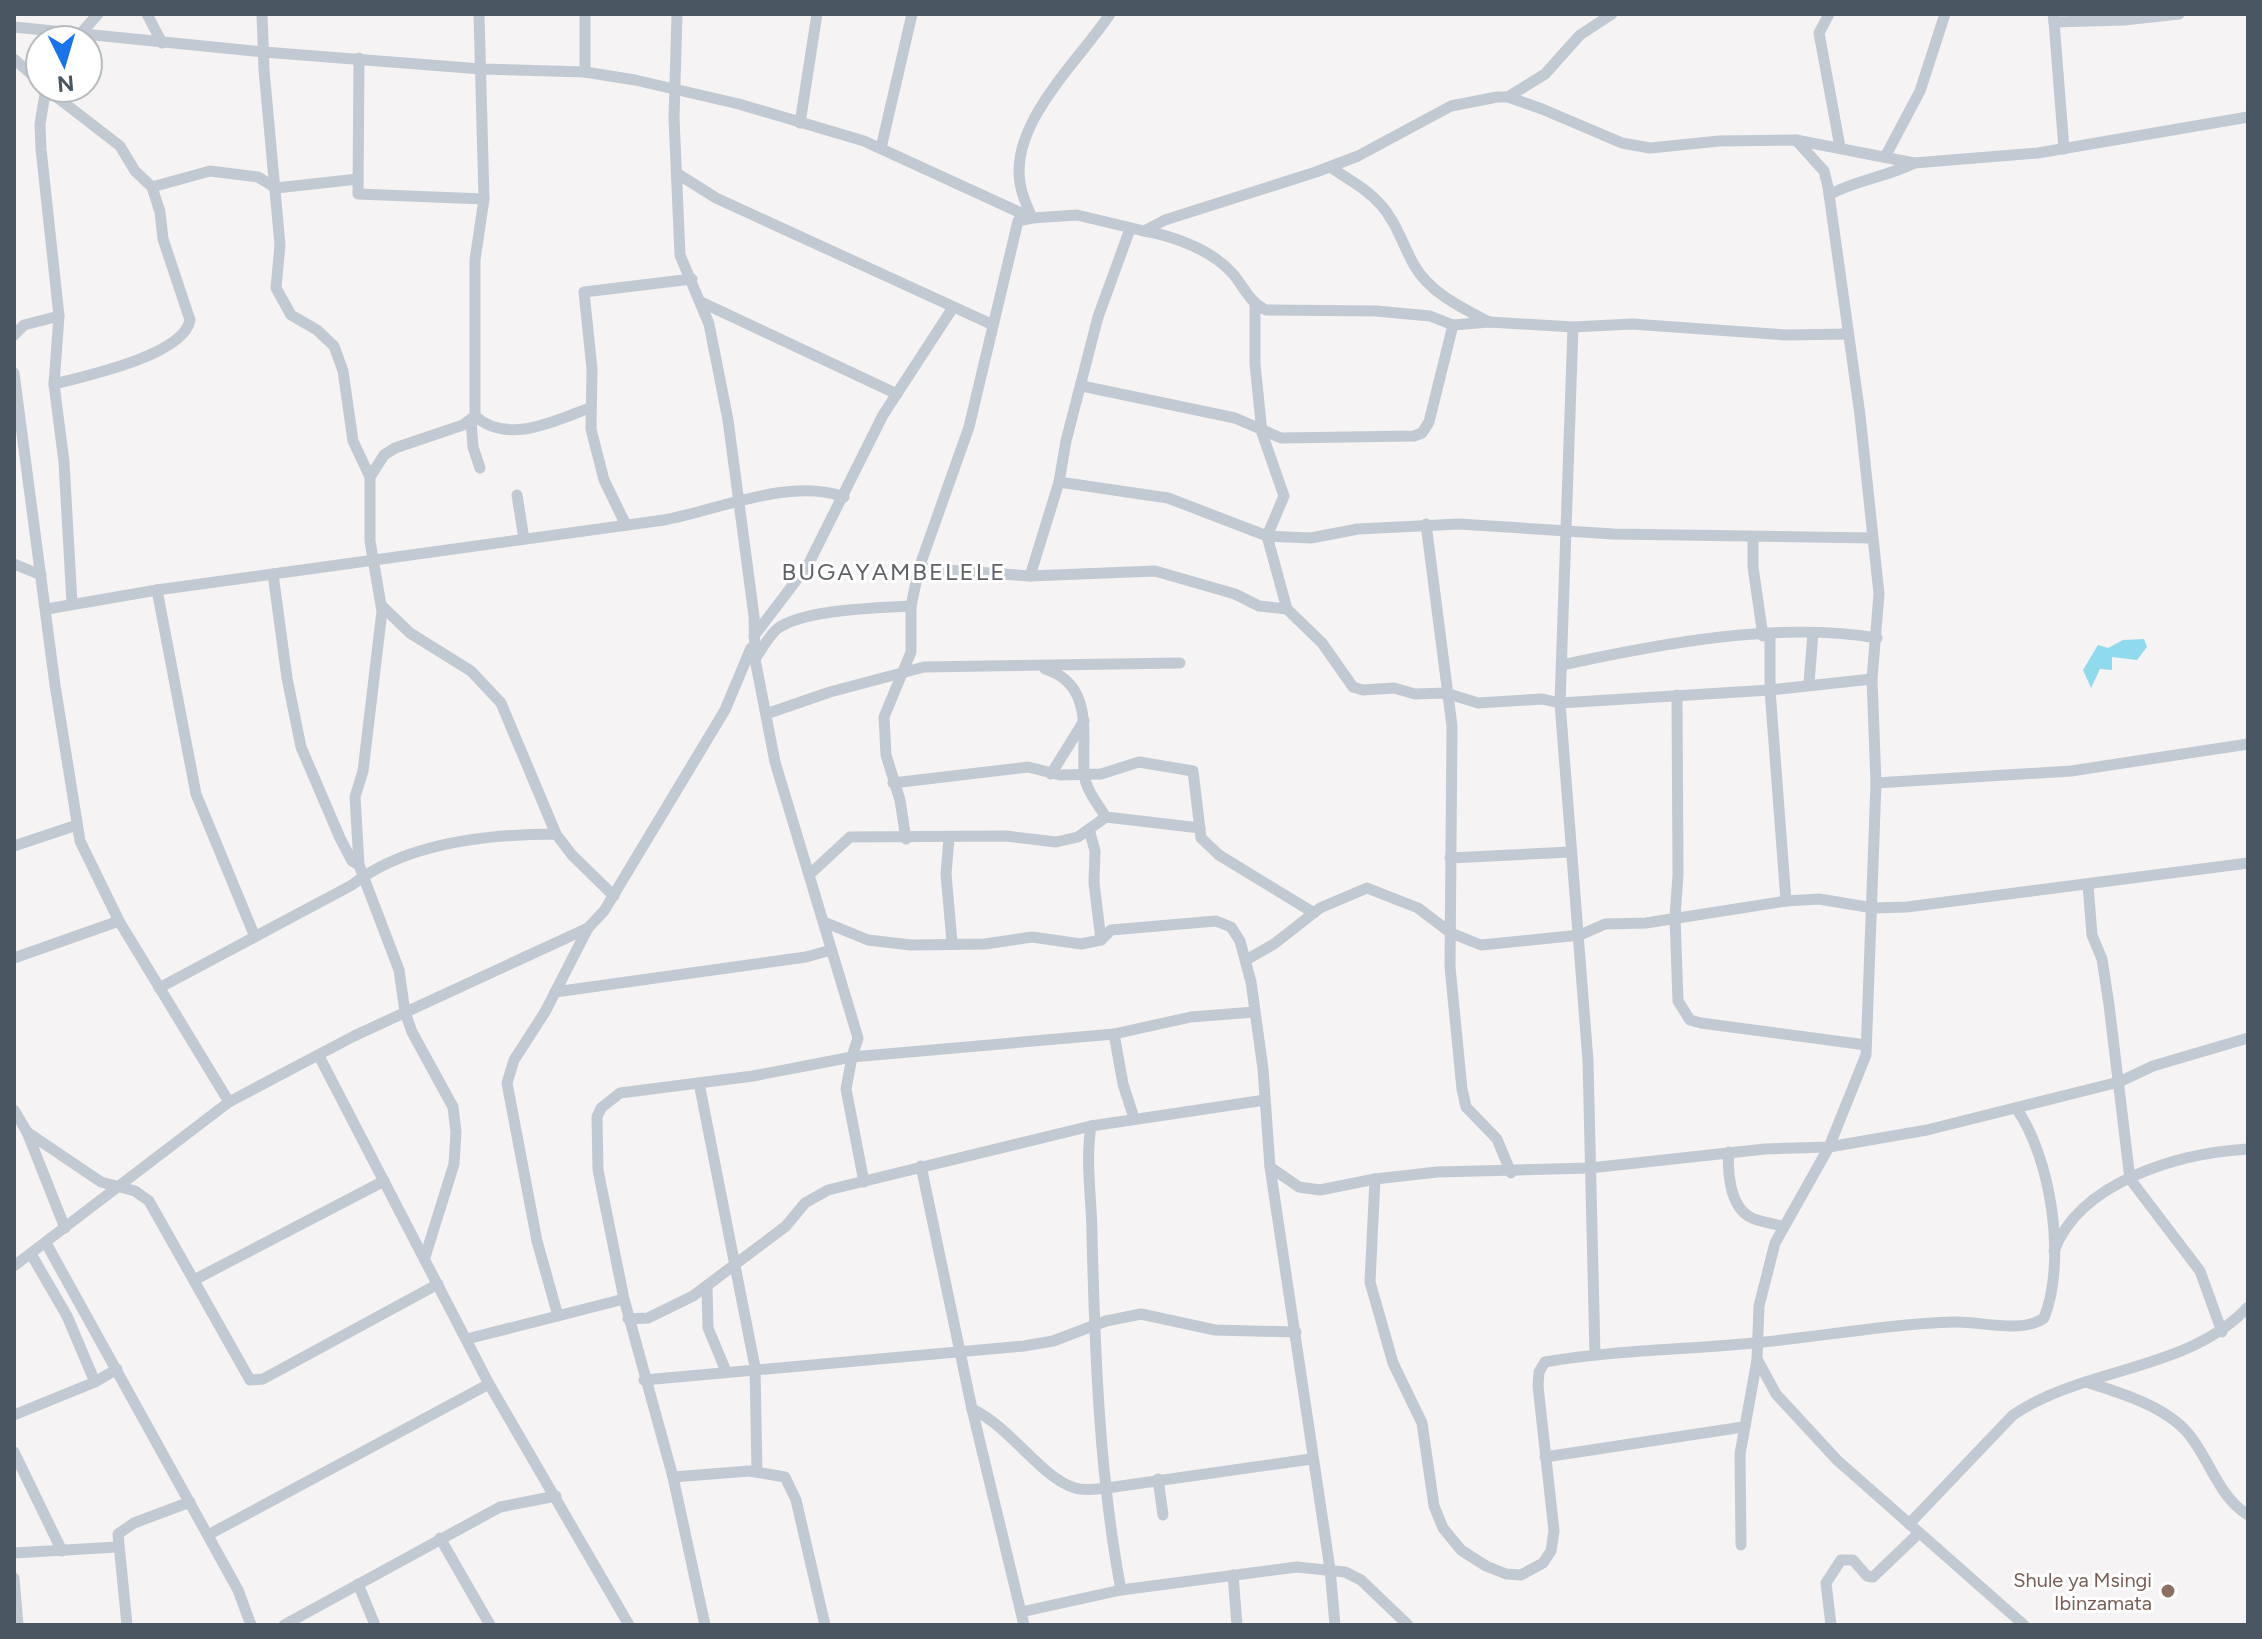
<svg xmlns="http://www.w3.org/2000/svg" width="2262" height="1639" font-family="Figtree,sans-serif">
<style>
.water{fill:#90daee}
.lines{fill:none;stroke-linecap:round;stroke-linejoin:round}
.street{stroke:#c1cad2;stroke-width:11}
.education-dot{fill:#8d6e63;stroke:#fff;stroke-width:3}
.labels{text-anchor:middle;stroke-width:6;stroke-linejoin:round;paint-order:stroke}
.education-label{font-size:20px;fill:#785e54;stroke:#fff;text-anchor:end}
.quarter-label{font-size:24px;letter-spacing:2px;fill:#5f6368;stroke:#fff}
</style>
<rect width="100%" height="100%" fill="#f5f3f3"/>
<polygon class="water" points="2144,639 2147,647 2137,660 2112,657 2112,670 2100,669 2091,688 2083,670 2098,645 2108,648 2123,640"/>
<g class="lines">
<g class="street">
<polyline points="147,14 162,43"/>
<polyline points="262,14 264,70 280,245 276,288 291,315 317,330 334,346 343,371 353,441 370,477"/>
<polyline points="677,14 674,118 680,255 709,324 728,420 754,616 755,659 775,762 858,1038 852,1057 753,1076 620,1093 601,1108 597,1117 598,1170 624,1299 673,1477 705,1625"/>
<polyline points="1829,14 1819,33 1840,147"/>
<polyline points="2053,14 2054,22 2124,20 2179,14"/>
<polyline points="2054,22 2064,149"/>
<polyline points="14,27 264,52 481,69 585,72 635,80 739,104 864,141 1032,218 1077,215 1144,231 1165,220 1316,172 1358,156 1451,106 1497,97 1508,97 1542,109 1622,143 1650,148 1719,141 1796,140 1914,163 2038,153 2248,117"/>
<polyline points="75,40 98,14"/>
<polyline points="359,58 358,194 484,199"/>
<polyline points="14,59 40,82"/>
<polyline points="585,72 585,14"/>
<path d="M45,88l75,58 15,25 17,16 8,25 3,27 27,81c-6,35 -104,56 -136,64"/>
<polyline points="46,88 40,124 41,149 59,316 54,384 64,462 72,603"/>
<polyline points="1508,97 1545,74 1580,35 1612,14"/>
<polyline points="800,123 817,14"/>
<polyline points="1796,140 1824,171 1828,187 1860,415 1879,594 1872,679 1876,783 1866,1055 1829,1147 1775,1243 1759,1306 1757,1359 1776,1394 1837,1460 2024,1625"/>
<polyline points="881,148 912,14"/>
<polyline points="1885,157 1920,91 1945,14"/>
<path d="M1330,167c18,12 37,22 51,38 15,17 22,40 33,60 16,28 48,43 75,57"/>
<polyline points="678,174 716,198 991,324"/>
<polyline points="152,187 210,171 258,177 276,188 358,179"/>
<path d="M1829,195c27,-15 58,-18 85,-32"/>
<path d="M1144,231c30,5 68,19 89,43 11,13 17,29 33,36l110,1 54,5 23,9 36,-3 84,5 59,-3 154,11 61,-1"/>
<polyline points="701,302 897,394"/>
<polyline points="1255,304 1255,364 1262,433 1284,496 1267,536 1287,609 1322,643 1353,687 1363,690 1394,688 1415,694 1446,693 1478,703 1542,699 1560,703 1770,690 1872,679"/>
<polyline points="1573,327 1560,703 1588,1061 1595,1355"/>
<polyline points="14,335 24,325 59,316"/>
<polyline points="14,373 55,685 80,841 119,921 229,1102"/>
<polyline points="1082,386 1235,418 1281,438 1414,436 1422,433 1429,422 1453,325"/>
<path d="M475,416c32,29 81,5 114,-8"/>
<polyline points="471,420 473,447 480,468"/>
<polyline points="1059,482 1168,498 1267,536 1311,538 1358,529 1459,524 1613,534 1871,538"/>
<polyline points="517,495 524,539"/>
<polyline points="1426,524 1452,726 1450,967 1462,1089 1466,1107 1497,1139 1511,1173"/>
<polyline points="626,525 604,480 591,429 592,369 584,292 692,279"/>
<polyline points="1753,537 1753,567 1763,636"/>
<polyline points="14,564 41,575"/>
<polyline points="919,568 1030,576 1155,571 1235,594 1259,606 1287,609"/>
<polyline points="273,574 287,678 301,747 340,838 352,861 359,865"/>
<polyline points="1030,576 1059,482 1066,441 1098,317 1130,229"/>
<polyline points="157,590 196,794 255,937"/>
<polyline points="382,606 410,633 471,671 501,703 556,834"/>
<path d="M47,609l110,-19 507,-70c54,-10 127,-43 180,-23"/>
<polyline points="1770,635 1770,690 1786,901"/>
<polyline points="754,636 808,565 883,415 952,309"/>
<path d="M755,659c7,-10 13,-22 22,-30 26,-20 101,-21 134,-23"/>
<path d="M1562,665c97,-21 216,-44 315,-27"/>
<path d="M1045,669c49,15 37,65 39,103 0,15 14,33 22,45l94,11"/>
<polyline points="1809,683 1813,633"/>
<polyline points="1677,695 1678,875 1675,917 1678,1001 1690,1020 1701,1023 1866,1045"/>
<polyline points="766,714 830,692 924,667 1180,663"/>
<polyline points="1051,774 1084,721"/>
<polyline points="893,783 1028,767 1060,775 1101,774 1139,762 1193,771 1201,838 1219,855 1314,913"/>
<polyline points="1876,783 2071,771 2248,744"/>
<polyline points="1089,829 1095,851 1094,883 1101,940"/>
<polyline points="949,838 946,874 952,942"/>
<path d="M906,839l-6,-39 -14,-45 -2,-38 27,-65v-46l8,-38 50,-141 49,-206 14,-3c-4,-10 -9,-20 -11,-30 -15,-62 58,-127 89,-174"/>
<polyline points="14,846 77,825"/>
<polyline points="1450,858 1570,852"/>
<polyline points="810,874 850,837 1006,836 1056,842 1078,837 1106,817"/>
<polyline points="2088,885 2092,935 2102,959 2109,1005 2130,1179 2200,1271 2222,1332"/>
<polyline points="824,922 868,940 911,945 985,944 1032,937 1081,944 1101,940 1111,930 1216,921 1231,927 1240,941 1251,982 1263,1069 1270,1167 1330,1569 1335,1625"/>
<polyline points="14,958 119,921"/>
<polyline points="1246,960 1274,944 1320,908 1367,888 1418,908 1451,933 1481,945 1580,935 1605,924 1646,923 1786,901 1819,899 1873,908 1907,907 2248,863"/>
<path d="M159,988l193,-103c53,-42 138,-51 204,-51l16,21 42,41"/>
<polyline points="555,992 806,957 831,950"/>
<polyline points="1114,1034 1123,1084 1134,1118"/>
<polyline points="319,1056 489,1384 629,1625"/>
<polyline points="699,1083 755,1367 757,1472"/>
<polyline points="14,1110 27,1132 65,1228"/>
<path d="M1091,1126c-6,37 1,73 1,110 3,117 7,238 29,354"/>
<polyline points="27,1132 101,1182 135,1191 149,1201 250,1380 263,1379 438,1284"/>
<path d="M1729,1152c-2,20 1,54 21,65 9,5 22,6 31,9"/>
<polyline points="921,1166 972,1409 1024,1625"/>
<polyline points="1270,1167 1299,1187 1320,1190 1375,1179 1437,1172 1590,1168 1765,1149 1829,1147 1927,1130 2119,1082 2153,1066 2248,1038"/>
<path d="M1375,1179l-5,103 23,81 29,60 12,83 9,22 18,22 25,16 20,8 15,1 22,-12 8,-12 3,-20 -16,-145 1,-14 6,-10c69,-12 139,-12 208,-19 67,-6 133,-19 201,-21 26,-1 68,12 90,-4 23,-57 7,-161 -28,-210"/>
<polyline points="864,1182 846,1089 852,1057 1114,1034 1191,1017 1254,1012"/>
<polyline points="46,1243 238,1590 251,1625"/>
<path d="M2054,1251c26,-70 126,-98 194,-102"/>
<polyline points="31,1254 67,1316 95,1382"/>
<polyline points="425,1257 454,1164 456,1132 453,1107 412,1032 405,1012 399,970 359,865 355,797 363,771 382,611 370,541 370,477 384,455 395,448 463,425 475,416 475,260 484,199 479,14"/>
<polyline points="14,1266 229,1102 354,1036 588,928 604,911 725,710 751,648"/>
<polyline points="194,1280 384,1181"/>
<polyline points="707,1287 708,1328 726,1371"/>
<polyline points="558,1316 537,1241 507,1083 514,1060 545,1012 588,928"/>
<polyline points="628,1319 648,1318 693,1296 786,1226 805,1203 828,1190 1091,1126 1265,1100"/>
<polyline points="467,1339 624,1299"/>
<polyline points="644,1380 1024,1346 1053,1341 1106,1321 1141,1314 1215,1330 1296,1332"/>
<path d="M2086,1382c32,10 76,23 100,49 23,25 31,65 62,84"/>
<path d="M972,1409c39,18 69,69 103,79 10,3 22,1 32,0l204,-29"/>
<polyline points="14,1415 95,1382 117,1369"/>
<polyline points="14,1452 62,1551"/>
<polyline points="1545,1457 1743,1427"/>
<polyline points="673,1477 749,1471 785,1477 796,1500 825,1625"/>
<polyline points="1158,1479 1163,1515"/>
<path d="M1909,1524l104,-109c72,-49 174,-43 235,-108"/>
<polyline points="208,1535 489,1384"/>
<polyline points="440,1538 490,1625"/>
<polyline points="1741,1545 1740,1454 1757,1360"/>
<polyline points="14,1553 117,1547"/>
<polyline points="1233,1575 1237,1625"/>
<polyline points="14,1578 18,1625"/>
<polyline points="358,1584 375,1625"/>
<polyline points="1021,1612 1121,1590 1297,1567 1345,1572 1361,1580 1408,1625"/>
<polyline points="127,1625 118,1534 134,1523 190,1502"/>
<polyline points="284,1625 500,1507 556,1496"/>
<polyline points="1831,1625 1826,1583 1841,1560 1853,1560 1867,1576 1873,1577 1919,1533"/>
</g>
</g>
<circle class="education-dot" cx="2168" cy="1591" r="8"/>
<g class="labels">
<g class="education-label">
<text x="2152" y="1587">Shule ya Msingi<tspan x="2152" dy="23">Ibinzamata</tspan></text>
</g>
<g class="quarter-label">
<text x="894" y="580">BUGAYAMBELELE</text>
</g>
</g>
<rect width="2262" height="1639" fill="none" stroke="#4a5661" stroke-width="32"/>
<g transform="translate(64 64) rotate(175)"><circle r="38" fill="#ffffff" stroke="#b7bbc0" stroke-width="2"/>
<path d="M0-6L14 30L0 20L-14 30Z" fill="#1a73e8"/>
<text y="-12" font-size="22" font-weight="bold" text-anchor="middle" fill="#4a5661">N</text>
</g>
</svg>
